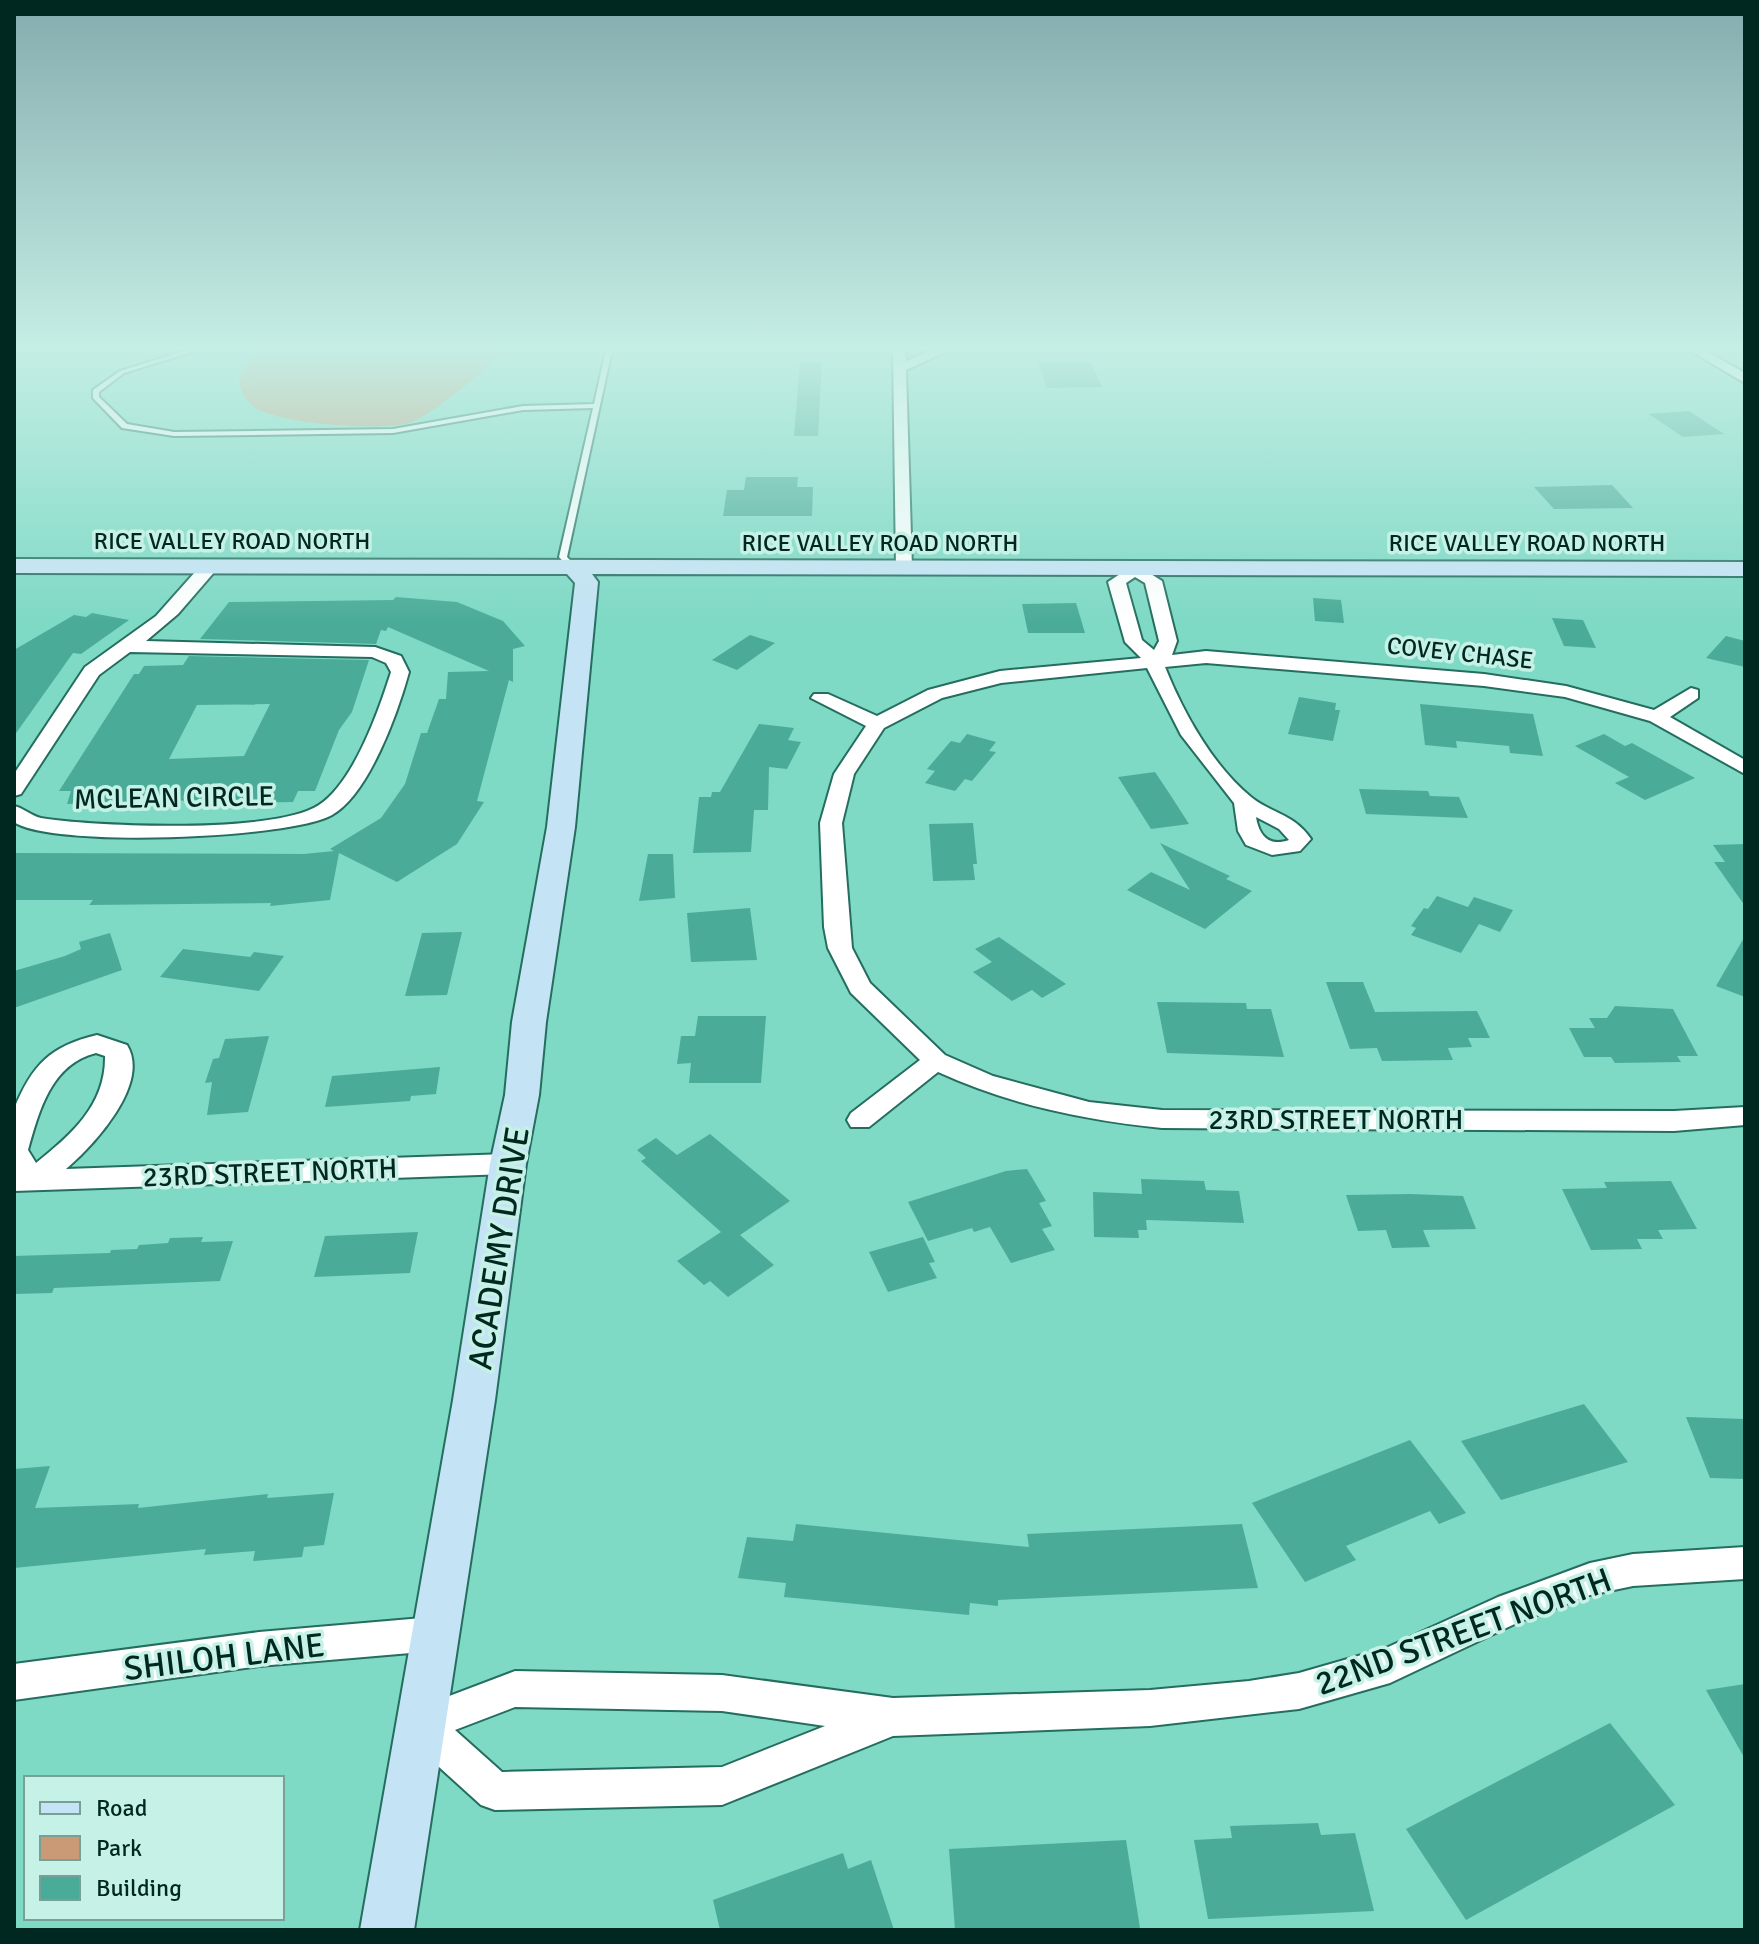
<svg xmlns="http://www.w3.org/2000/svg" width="1759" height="1944" font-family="Signika,sans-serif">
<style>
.green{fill:#ca9a77}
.building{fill:#4aac98;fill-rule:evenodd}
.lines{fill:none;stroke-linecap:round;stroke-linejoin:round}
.lane-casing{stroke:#246d5f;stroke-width:4}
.street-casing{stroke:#246d5f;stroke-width:4}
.secondary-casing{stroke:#246d5f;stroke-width:4}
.lane{fill:#fff;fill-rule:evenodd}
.street{fill:#fff;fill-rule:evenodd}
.secondary{fill:#c4e3f4;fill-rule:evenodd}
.labels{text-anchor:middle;stroke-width:7;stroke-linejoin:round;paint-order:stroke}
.far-street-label{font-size:24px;fill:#002821;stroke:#c6f1e6}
.street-label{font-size:28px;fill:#002821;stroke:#c6f1e6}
.near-street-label{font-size:34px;fill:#002821;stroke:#c6f1e6}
</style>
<rect width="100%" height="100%" fill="#7ed9c5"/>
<path class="green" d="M258,350h245c-16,20 -68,62 -91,72 -28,10 -134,2 -158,-15 -11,-8 -14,-18 -15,-31z"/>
<g class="building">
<polygon points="800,362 822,362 818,436 794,436"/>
<polygon points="1038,362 1091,362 1102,387 1047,388"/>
<polygon points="1689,411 1724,434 1683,437 1649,414"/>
<polygon points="746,477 798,477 797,487 813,487 812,516 723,516 727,490 744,490"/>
<polygon points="1612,485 1633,508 1554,509 1534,487"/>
<polygon points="396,597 457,602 503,621 525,646 513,649 513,682 509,680 477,801 484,802 457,844 397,882 339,853 330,900 270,906 271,903 89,905 93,900 14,900 14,853 304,854 334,851 330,849 381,818 405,784 421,733 427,733 439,699 446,699 448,672 489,671 388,627 386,631 381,630 376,644 200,639 229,602 393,600"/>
<polygon points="1313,598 1341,600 1344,623 1315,621"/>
<polygon points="1076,603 1085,633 1028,633 1022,604"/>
<polygon points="92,613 129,620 81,654 73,653 14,736 14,650 74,615 86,617"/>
<polygon points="1552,618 1583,620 1596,648 1564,646"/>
<polygon points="750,635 775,643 737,670 712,660"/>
<polygon points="1726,636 1745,641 1745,667 1706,658"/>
<path d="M189,656l180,4 -17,52 -13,18 -24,61h-17l-5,11 -60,1 2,-4 -168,5 4,-13h-12l75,-117h5l5,-8 39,-1zM270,704l-26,52 -75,3 28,-54z"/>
<polygon points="1299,697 1336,703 1335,710 1340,710 1333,741 1288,734"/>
<polygon points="1420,704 1533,714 1543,756 1510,753 1509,746 1456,741 1457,748 1425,745"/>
<polygon points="759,724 794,728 788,740 801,742 787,769 769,767 768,810 754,810 751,852 693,853 699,797 711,797 712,792 720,792"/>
<polygon points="967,734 996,742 989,751 996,752 972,781 965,779 955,791 925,783 935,771 927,769 951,741 960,743"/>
<polygon points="1604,734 1625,746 1632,743 1695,778 1645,800 1615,783 1629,777 1575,746"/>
<polygon points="1155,772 1171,796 1189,824 1151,829 1118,777"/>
<polygon points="1359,789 1428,791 1430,796 1459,797 1468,818 1366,814"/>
<polygon points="973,823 977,864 973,864 975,880 933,881 929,824"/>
<polygon points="1160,843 1230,876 1226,879 1252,891 1205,929 1127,890 1151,872 1190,890"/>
<polygon points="1745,844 1745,906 1714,862 1725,862 1713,845"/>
<polygon points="648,854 673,854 675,898 639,901"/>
<polygon points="1437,896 1468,907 1474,897 1513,910 1500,932 1479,924 1461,953 1411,935 1416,928 1411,926 1424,908 1428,909"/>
<polygon points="750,908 757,960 691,962 687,913"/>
<polygon points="462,932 447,995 405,996 422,933"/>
<polygon points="110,933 122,970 14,1008 14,971 65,956 81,949 79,942"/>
<polygon points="1745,936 1745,997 1716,986"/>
<polygon points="999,937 1066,984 1042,998 1032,990 1012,1001 973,972 992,962 975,949"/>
<polygon points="183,949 250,957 254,952 284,956 259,991 160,977"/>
<polygon points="1326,982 1363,982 1375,1012 1477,1011 1490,1038 1468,1038 1472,1047 1448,1048 1453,1060 1382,1061 1377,1048 1350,1049"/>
<polygon points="1157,1002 1246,1003 1247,1009 1271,1009 1284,1057 1167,1053"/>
<polygon points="1615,1006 1673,1009 1698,1056 1677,1056 1681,1062 1615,1063 1611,1057 1584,1057 1569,1028 1595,1028 1589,1018 1607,1018"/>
<polygon points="698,1016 766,1016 761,1083 689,1083 691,1063 677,1064 681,1036 695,1036"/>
<polygon points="269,1036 248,1112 207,1115 212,1082 205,1083 213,1059 219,1058 225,1039"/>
<polygon points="440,1067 436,1094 411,1096 410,1101 325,1107 332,1076"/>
<polygon points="710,1134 790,1201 740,1235 774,1265 728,1297 710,1281 704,1285 677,1261 721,1232 641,1161 646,1158 637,1150 656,1138 677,1155"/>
<polygon points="1027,1169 1046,1201 1039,1203 1052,1226 1042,1229 1055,1250 1011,1263 990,1227 974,1232 972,1228 928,1241 908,1202 1006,1171"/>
<polygon points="1141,1179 1204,1181 1206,1190 1239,1191 1244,1223 1146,1220 1147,1230 1138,1230 1139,1238 1094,1237 1093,1192 1142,1194"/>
<polygon points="1671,1181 1697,1229 1658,1230 1663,1239 1637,1239 1642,1249 1591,1250 1562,1189 1607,1188 1604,1182"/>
<polygon points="1410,1194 1463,1196 1476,1229 1423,1230 1430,1247 1392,1248 1386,1230 1358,1231 1346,1195"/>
<polygon points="418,1232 410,1273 314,1277 325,1236"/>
<polygon points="203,1237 201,1242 233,1241 220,1281 54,1288 52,1293 14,1294 14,1256 110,1253 111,1250 137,1249 139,1245 168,1243 170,1238"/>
<polygon points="923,1237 935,1262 929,1263 937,1278 888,1292 869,1252"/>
<polygon points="1584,1404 1628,1462 1501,1500 1461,1441"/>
<polygon points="1686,1417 1745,1419 1745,1479 1710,1478"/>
<polygon points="1410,1440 1466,1513 1439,1524 1430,1511 1346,1546 1356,1560 1305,1582 1252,1503"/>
<polygon points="50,1466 35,1508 139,1504 138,1508 268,1494 267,1498 334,1493 324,1545 304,1547 302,1557 253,1561 255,1551 204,1555 206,1549 14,1568 14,1469"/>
<polygon points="796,1524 1029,1547 1027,1534 1242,1524 1258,1588 998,1600 998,1606 970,1603 969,1615 784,1597 786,1583 738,1578 747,1537 793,1541"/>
<polygon points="1745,1684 1745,1759 1706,1690"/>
<polygon points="1610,1723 1675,1805 1466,1920 1406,1829"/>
<polygon points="1318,1823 1321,1835 1355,1833 1374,1911 1208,1919 1194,1840 1232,1838 1230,1826"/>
<polygon points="1126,1840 1140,1928 955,1930 949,1849"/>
<polygon points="843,1853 848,1869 871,1860 894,1930 720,1930 713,1900"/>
</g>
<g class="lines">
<g class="lane-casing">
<polygon id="lane" points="188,350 198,350 124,373 99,392 99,397 127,424 174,432 393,429 523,406 594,404 606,350 612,350 567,557 578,568 571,570 559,557 593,408 523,410 393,433 174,436 122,428 93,398 93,390 120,371"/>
</g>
<g class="street-casing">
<g id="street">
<polygon points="893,350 905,350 906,361 933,350 950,350 906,370 912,569 904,574 896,569"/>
<polygon points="1689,350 1704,350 1745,373 1745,383"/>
<path d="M210,561l6,1v8l-38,44 -32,27 229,6 26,9 8,16c-11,40 -40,122 -77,143 -42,24 -281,33 -318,7v-16c10,2 17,10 27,12 55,9 234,16 278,-13 35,-23 60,-95 72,-133l-5,-9 -14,-6 -242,-5 -31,23 -78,119 -7,2v-22l71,-107 71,-51 48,-54z"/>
<path d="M1135,564l27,17 15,60 -5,14 34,-4 278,23 82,12 88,24 37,-22 7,2v8l-28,19 75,43v14l-95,-53 -85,-24 -81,-11 -278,-23 -41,4c18,45 47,98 86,130 21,17 42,16 60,42l-11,12 -28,4 -26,-10 -8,-14 -4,-28 -53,-68 -34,-67 -146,15 -59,15 -58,30 -30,46 -12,49 10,125 18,35 75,72 48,21 96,26 73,8 512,1 71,-4v18l-71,6 -512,-3c-77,-8 -152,-23 -224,-56l-69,55h-18l-4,-7 4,-7 69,-53 -69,-67 -23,-45 -4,-21 -4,-104 14,-49 32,-48 -55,-28 3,-4h14l49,22 51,-26 72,-19 141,-13 -16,-16 -17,-60zM1135,577l10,6 14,58 -5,9 -12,-10 -16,-57zM1256,817l23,12 10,11c-21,7 -30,-5 -33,-23z"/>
<path d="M97,1035l30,10c24,39 -34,101 -61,124l442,-15 10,3 4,7 -4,7 -10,3 -494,17v-82c18,-44 36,-63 83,-74zM96,1053l9,3c1,49 -34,79 -69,107l-8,-13c11,-39 23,-86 68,-97z"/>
<path d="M1745,1547v32l-112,7 -43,9 -69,26 -131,62 -91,26 -149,17 -257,10 -171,69 -227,5 -14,-5 -74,-67 -6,-13 6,-13 108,-41 207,4 171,23 257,-8 99,-9 50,-8 87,-25 112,-51 92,-34 43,-9zM515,1707l207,4 103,15 -103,41 -220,5 -47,-42z"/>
<polygon points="434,1617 447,1622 452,1634 447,1646 434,1651 259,1666 14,1700 14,1664 259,1632"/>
</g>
</g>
<g class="secondary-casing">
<polygon id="secondary" points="14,559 1745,562 1745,576 592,574 598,582 575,827 546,1022 539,1095 526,1164 495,1400 414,1930 360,1930 453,1400 490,1164 505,1095 512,1022 547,827 575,583 567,574 14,573"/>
</g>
<use href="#lane" class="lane"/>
<use href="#street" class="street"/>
<use href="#secondary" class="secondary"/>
</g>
<linearGradient id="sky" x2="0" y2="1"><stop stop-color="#85acae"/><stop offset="0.56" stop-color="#c5eee5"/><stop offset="1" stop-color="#c5eee5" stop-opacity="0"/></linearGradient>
<rect width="1759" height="622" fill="url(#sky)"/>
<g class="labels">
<g class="far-street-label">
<text x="232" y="549">RICE VALLEY ROAD NORTH</text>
<text x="880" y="551">RICE VALLEY ROAD NORTH</text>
<text x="1527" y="551">RICE VALLEY ROAD NORTH</text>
<text transform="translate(1460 653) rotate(6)" y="8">COVEY CHASE</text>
</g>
<g class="street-label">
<text transform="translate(174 797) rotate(-1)" y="10">MCLEAN CIRCLE</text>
<text x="1336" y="1129">23RD STREET NORTH</text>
<text transform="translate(270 1172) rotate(-2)" y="10">23RD STREET NORTH</text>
</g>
<g class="near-street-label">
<text transform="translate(498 1248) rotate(-81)" y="12">ACADEMY DRIVE</text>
<text transform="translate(1463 1631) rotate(-20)" y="12">22ND STREET NORTH</text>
<text transform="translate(224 1656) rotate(-7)" y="12">SHILOH LANE</text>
</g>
</g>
<rect width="1759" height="1944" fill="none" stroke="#002821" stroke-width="32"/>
<rect x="24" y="1776" width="260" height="144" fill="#c6f1e6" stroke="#77a197" stroke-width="2"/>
<rect x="40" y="1802" width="40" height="12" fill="#c4e3f4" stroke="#77a197" stroke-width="2"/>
<text x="96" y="1816" font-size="24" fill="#002821">Road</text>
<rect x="40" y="1836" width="40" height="24" fill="#ca9a77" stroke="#77a197" stroke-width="2"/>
<text x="96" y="1856" font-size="24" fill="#002821">Park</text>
<rect x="40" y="1876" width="40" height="24" fill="#4aac98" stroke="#77a197" stroke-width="2"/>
<text x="96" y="1896" font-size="24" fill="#002821">Building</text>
</svg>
